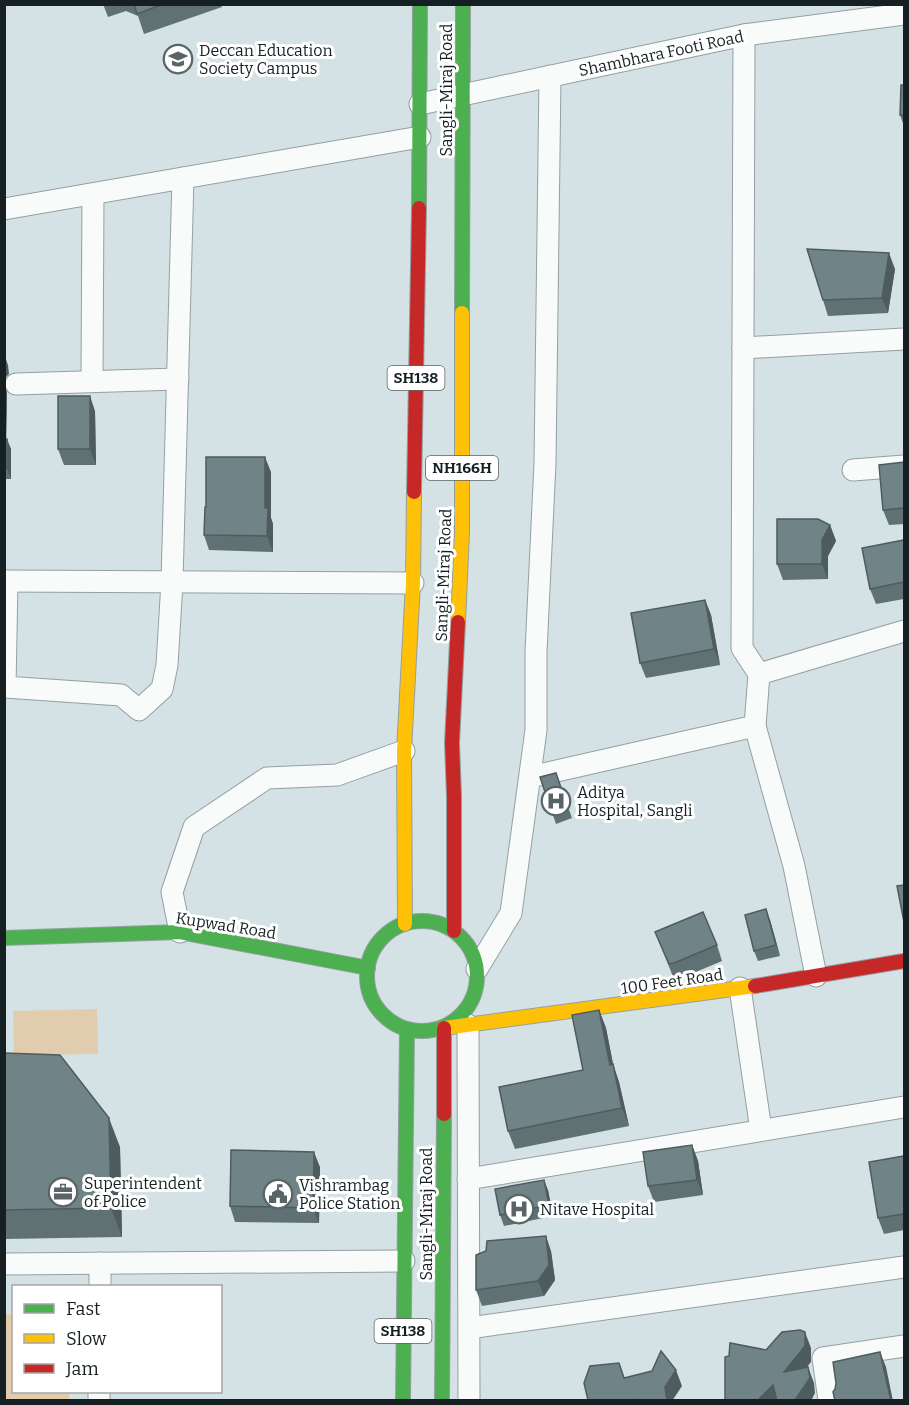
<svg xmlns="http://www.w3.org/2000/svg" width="909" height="1405" font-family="Bitter,serif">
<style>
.green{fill:#e1ccad}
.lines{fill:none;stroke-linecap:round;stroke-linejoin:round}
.street-casing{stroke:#959fa2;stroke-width:23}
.fast-casing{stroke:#959fa2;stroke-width:16}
.slow-casing{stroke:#959fa2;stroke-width:16}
.jam-casing{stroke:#959fa2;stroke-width:16}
.street{stroke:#f9fbfb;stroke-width:21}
.fast{stroke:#4caf50;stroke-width:14}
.slow{stroke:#ffc107;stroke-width:14}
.jam{stroke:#c62828;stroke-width:14}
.wall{fill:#607173}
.shaded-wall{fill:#4e5c5e}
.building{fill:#708386;stroke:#4e5c5e;stroke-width:1.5}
.labels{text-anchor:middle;stroke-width:6;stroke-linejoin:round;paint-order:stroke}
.shield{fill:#fff;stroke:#5c6364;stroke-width:1.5}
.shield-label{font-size:15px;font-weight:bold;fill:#162022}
.poi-label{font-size:16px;fill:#162022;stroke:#fff;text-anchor:start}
.street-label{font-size:16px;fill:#162022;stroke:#fff}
</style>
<rect width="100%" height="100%" fill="#d4e2e5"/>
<g class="green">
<polygon points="97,1009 98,1054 14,1055 13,1011"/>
<polygon points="5,1314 13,1314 14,1392 69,1392 69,1400 5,1400"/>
</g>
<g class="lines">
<g class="street-casing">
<g id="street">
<polyline points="744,35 742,648 759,674"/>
<polyline points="420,104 744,35 904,14"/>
<polyline points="4,209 420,137"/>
<polyline points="743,348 904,339"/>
<polyline points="92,381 93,194"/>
<polyline points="16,384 178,379"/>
<polyline points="853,470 904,466"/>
<polyline points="4,581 413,583"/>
<polyline points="7,581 5,687 121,695 139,710 162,689 167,665 172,582 183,178"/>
<polyline points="755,726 794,866 816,976"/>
<polyline points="530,777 755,726 759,674 904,631"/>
<polyline points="180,932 172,892 194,827 267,778 337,775 404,751"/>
<polyline points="477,969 511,913 536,730 536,652 545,463 550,76"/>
<polyline points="740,988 761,1130"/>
<polyline points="468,1025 469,1400"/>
<polyline points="468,1179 904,1107"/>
<polyline points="4,1264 404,1261"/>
<polyline points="100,1286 100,1263"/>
<polyline points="469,1328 904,1267"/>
<polyline points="99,1400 99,1392"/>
<polyline points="829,1400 823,1358 904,1346"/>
</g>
</g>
<g class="fast-casing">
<g id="fast">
<polyline points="419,208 420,4"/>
<polyline points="462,313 463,4"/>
<circle cx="422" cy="976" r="55"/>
<polyline points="4,938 180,932 368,968"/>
<polyline points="403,1400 407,1030"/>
<polyline points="442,1400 444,1114"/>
</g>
</g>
<g class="slow-casing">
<g id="slow">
<polyline points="458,622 462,533 462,313"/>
<polyline points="405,924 404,751 413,583 414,492"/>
<polyline points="444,1028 755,986"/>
</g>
</g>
<g class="jam-casing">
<g id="jam">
<polyline points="414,492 419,208"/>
<polyline points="454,931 454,796 452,743 458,622"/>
<polyline points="755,986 904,961"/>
<polyline points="444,1114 444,1028"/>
</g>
</g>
<use href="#street" class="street"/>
<use href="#fast" class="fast"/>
<use href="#slow" class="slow"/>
<use href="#jam" class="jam"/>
</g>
<g class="wall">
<polygon points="103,4 221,4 222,7 144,34 138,16 126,11 108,17"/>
<polygon points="904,85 904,126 900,115"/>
<polygon points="895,269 888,313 828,316 823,300"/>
<polygon points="4,386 7,392 6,439 11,449 11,479 4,479"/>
<polygon points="95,411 96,465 64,465 58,449"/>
<polygon points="904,462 904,524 889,525 883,510"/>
<polygon points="271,472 271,518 273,524 273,552 209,550 204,535"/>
<polygon points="830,525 836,541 828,556 828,579 783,580 777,564"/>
<polygon points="904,540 904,599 876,604 870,589"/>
<polygon points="705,600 711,615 720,665 646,678 640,663"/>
<polygon points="556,773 572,818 556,824 540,777"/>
<polygon points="770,920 780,956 758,961 754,951"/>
<polygon points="655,932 717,945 722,961 679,979 674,979"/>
<polygon points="599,1010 606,1028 613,1064 619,1082 629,1126 515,1149 508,1131 583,1070"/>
<polygon points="4,1053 120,1147 122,1237 4,1239"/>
<polygon points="692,1145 698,1161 703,1195 654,1202 648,1186"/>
<polygon points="904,1156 904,1230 884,1234 878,1218"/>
<polygon points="320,1167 319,1223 235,1222 230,1206"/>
<polygon points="548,1190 553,1216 504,1226 500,1215"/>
<polygon points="551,1251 555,1280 544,1296 482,1306 476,1290"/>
</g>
<g class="shaded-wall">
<polygon points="889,253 895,269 888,313 882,298"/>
<polygon points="4,354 8,365 9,374 4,379"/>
<polygon points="4,386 7,392 6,449 4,444"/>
<polygon points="90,396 95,411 96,465 90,449"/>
<polygon points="7,439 11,449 11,479 7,468"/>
<polygon points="265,457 271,472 271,518 273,524 273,552 267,536 265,508"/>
<polygon points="830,525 836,541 828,556 828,579 822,564 822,540"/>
<polygon points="705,600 711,615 720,665 714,649"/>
<polygon points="766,909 770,920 780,956 776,945"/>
<polygon points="599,1010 606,1028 613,1064 619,1082 629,1126 622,1108 610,1065"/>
<polygon points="109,1118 120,1147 122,1237 111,1208"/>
<polygon points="692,1145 698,1161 703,1195 697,1180"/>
<polygon points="314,1152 320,1167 319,1223 313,1208"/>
<polygon points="544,1180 548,1190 553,1216 549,1205"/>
<polygon points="546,1236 551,1251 555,1280 544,1296 538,1281"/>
<polygon points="805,1332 811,1348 811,1362 790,1388 784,1372"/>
<polygon points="880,1352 886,1367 893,1401 891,1401"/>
<polygon points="808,1367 814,1383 815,1393 811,1401 795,1401"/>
<polygon points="676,1370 682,1386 672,1401 667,1401 665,1387"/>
<polygon points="773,1385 779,1401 757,1401"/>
</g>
<g class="building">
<polygon points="134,4 163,4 137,14"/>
<polygon points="901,85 904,85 904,115 900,115"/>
<polygon points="807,249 889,253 882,298 823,300"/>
<rect x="58" y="396" width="32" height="53"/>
<rect x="4" y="439" width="3" height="29"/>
<polygon points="206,457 265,457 265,508 268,508 267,536 204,535 205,507 206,507"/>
<polygon points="904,462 904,508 883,510 879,465"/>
<polygon points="777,519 818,519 830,525 822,540 822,564 777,564"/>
<polygon points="904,540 904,582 870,589 862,548"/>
<polygon points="705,600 714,649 640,663 631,613"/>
<polygon points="556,773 568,808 552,813 540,777"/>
<polygon points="904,885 904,922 897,886"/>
<polygon points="766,909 776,945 754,951 745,915"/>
<polygon points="703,912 717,945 674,963 669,964 655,932"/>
<polygon points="599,1010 610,1065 613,1064 622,1108 508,1131 499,1087 583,1070 572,1015"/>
<polygon points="4,1053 60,1055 109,1118 111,1208 4,1210"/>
<polygon points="692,1145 697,1180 648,1186 643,1152"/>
<polygon points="231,1150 314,1152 313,1208 230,1206"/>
<polygon points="904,1156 904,1214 878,1218 869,1162"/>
<polygon points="544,1180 549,1205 500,1215 495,1189"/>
<polygon points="546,1236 549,1265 538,1281 476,1290 476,1255 486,1251 487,1241"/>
<polygon points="800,1330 805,1332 805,1346 784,1372 808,1367 810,1378 795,1400 777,1401 773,1385 757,1401 725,1401 725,1357 729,1356 730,1343 766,1350 782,1332"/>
<polygon points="661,1351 676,1370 665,1387 667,1401 636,1401 636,1400 635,1401 587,1401 588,1400 584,1383 590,1366 619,1363 624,1378 652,1371"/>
<polygon points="880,1352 891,1401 835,1401 833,1392 835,1389 836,1383 833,1362"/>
</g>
<defs>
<g id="university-ring" transform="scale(1.5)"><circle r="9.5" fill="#fff" stroke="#586466" stroke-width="1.5"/><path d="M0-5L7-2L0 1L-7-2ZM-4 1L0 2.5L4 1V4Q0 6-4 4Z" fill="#586466"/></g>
<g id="hospital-ring" transform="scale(1.5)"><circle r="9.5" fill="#fff" stroke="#586466" stroke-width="1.5"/><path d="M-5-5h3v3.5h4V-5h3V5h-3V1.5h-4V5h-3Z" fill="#586466"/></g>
<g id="office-ring" transform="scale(1.5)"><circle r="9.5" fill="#fff" stroke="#586466" stroke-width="1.5"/><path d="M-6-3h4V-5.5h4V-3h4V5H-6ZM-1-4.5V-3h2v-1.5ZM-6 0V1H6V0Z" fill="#586466"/></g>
<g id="civic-ring" transform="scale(1.5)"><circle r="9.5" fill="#fff" stroke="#586466" stroke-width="1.5"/><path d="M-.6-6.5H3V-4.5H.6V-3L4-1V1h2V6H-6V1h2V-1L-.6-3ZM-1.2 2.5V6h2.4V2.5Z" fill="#586466"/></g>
</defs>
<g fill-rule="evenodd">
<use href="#university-ring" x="178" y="59"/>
<use href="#hospital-ring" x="556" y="801"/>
<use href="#office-ring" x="63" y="1192"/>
<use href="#civic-ring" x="278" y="1194"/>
<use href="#hospital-ring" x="519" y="1209"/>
</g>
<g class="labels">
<g class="shield">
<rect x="387.5" y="366" width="57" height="24" rx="4.5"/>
<rect x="426" y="456" width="72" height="24" rx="4.5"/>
<rect x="374.5" y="1319" width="57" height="24" rx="4.5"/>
</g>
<g class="shield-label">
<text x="416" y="383">SH138</text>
<text x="462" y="473">NH166H</text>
<text x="403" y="1336">SH138</text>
</g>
<g class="poi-label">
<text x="199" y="56">Deccan Education<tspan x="199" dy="18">Society Campus</tspan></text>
<text x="577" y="798">Aditya<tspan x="577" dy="18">Hospital, Sangli</tspan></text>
<text x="84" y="1189">Superintendent<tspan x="84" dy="18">of Police</tspan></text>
<text x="299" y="1191">Vishrambag<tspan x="299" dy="18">Police Station</tspan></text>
<text x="540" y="1215">Nitave Hospital</text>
</g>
<g class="street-label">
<text transform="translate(661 53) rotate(-12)" y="6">Shambhara Footi Road</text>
<text transform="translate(446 90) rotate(-90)" y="6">Sangli-Miraj Road</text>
<text transform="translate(443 575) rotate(-88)" y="6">Sangli-Miraj Road</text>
<text transform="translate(226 925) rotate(9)" y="6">Kupwad Road</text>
<text transform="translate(672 981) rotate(-8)" y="6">100 Feet Road</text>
<text transform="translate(426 1214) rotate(-90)" y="6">Sangli-Miraj Road</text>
</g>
</g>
<rect width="909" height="1405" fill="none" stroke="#162022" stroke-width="12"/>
<rect x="12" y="1285" width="210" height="108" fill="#ffffff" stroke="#a2a6a7" stroke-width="1.5"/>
<rect x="24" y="1304" width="30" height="9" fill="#4caf50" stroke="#a2a6a7" stroke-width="1.5"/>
<text x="66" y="1315" font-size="18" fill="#162022">Fast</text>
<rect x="24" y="1334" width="30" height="9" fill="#ffc107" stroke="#a2a6a7" stroke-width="1.5"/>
<text x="66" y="1345" font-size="18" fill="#162022">Slow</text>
<rect x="24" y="1364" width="30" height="9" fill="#c62828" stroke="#a2a6a7" stroke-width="1.5"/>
<text x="66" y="1375" font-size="18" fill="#162022">Jam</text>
</svg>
